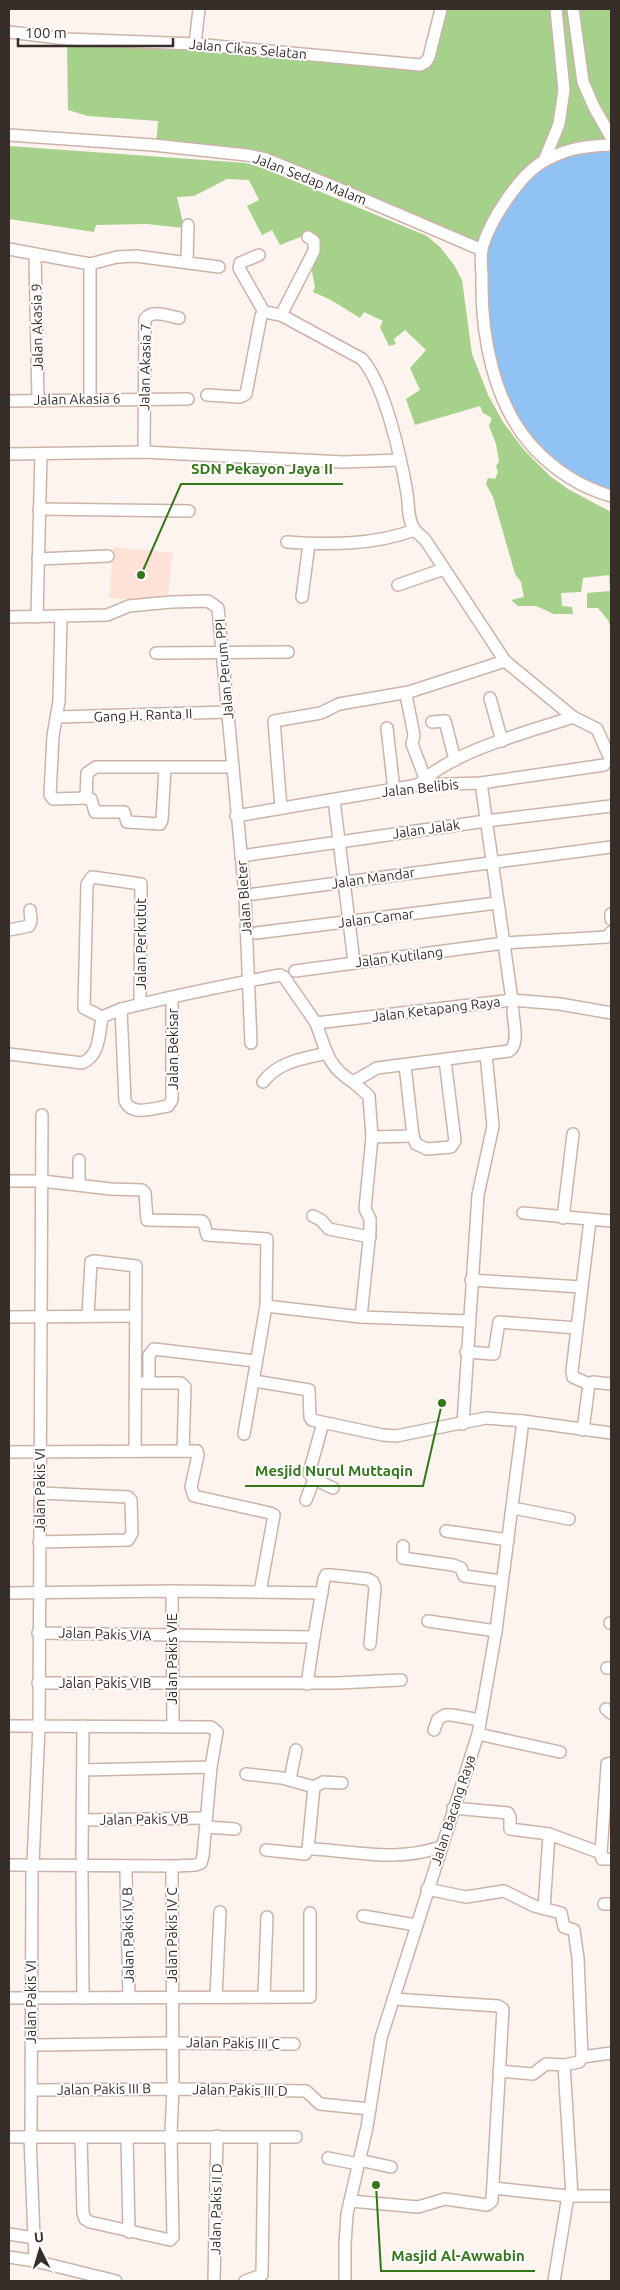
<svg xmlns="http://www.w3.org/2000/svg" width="620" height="2290" font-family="Ubuntu,sans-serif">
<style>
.built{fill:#fee2d8}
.green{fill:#a6d18a}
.water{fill:#90c3f4;stroke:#7596b7}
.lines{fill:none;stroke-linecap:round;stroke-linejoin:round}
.minor-casing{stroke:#ccb3aa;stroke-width:14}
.minor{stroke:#fff;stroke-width:11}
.labels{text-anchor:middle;stroke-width:4;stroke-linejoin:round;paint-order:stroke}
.street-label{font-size:14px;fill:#372d29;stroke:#fff}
.leader{fill:none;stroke:#337718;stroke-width:2}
.callout-dot{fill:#337718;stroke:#fff;stroke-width:2}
.callout-label{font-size:15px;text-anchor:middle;font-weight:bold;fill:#337718;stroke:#fff;stroke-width:4;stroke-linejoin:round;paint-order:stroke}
</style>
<rect width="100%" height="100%" fill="#fdf3ef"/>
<polygon class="built" points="114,547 173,553 167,601 109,598"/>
<g class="green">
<polygon points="441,9 611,9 611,145 482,250 266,159 156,146 158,121 88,116 68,110 67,39 426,62"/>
<polygon points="9,146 246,163 263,168 427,236 440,247 454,265 462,280 472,354 488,395 503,422 524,450 550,476 568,489 611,512 611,629 608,620 598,608 587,608 587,593 610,591 609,575 583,578 581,592 561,593 562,606 572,607 573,614 554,614 536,606 518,606 511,600 524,597 521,582 515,574 493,497 486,484 488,478 495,479 498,472 496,466 499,462 496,444 489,426 492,418 483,413 480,406 415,425 406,399 420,390 410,368 426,350 405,330 394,339 396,344 389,346 380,327 383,321 364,312 360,318 331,300 313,292 315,287 312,271 317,240 308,234 280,245 272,230 262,235 247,206 259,200 249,180 227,179 194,196 177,197 184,228 147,224 96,225 94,232 9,219"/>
</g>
<polygon class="water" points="611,145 611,496 598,492 531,445 495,377 482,250 491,225 544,161"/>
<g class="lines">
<g class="minor-casing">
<g id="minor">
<polyline points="573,9 583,82 594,107 611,137"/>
<polyline points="9,32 67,39 195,44 420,65 426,62 429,57 441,9"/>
<polyline points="195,44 199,9"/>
<polyline points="9,135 153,145 247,155 266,159 335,187 482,250"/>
<path d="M611,145c-25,1 -43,3 -65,15 -26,13 -56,61 -64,88 -2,9 0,21 0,30 -1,57 11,124 50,168 22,24 48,41 79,50"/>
<polyline points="544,161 559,124 564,90 556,9"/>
<polyline points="9,249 90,264 117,257 136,256 219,267"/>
<polyline points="35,255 38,400"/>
<polyline points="259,255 240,263 239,268 264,312"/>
<polyline points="187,262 188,225"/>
<polyline points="281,315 314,251 314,241 308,237"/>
<path d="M207,395l33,2 6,-3 15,-78 3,-4 17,3 81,44c23,26 39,99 45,134 2,11 0,27 8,37 3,4 8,7 11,11l79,120 68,56"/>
<polyline points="90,398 90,264"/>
<polyline points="9,401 188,399"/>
<path d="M144,452l1,-133c7,-10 23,-3 34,-1"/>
<polyline points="9,454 144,452 343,462 400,460"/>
<polyline points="39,509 189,511"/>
<path d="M287,542c43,3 87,3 128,-12"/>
<polyline points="38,559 108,556"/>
<polyline points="398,585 444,569"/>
<polyline points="302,597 309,544"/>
<polyline points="9,617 107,615 129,606 171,602 208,601 218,608 245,896 251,1043"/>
<polyline points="37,617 41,454"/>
<polyline points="61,617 59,701 53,736 50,795 53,799 86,798"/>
<polyline points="156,653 288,652"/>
<polyline points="490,698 502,741"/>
<polyline points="407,700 414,735 412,744 425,778"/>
<polyline points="58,717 228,712"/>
<polyline points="432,722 445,721 455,760"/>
<polyline points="387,728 394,790"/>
<polyline points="165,768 162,820 160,824 127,822 124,812 95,812 91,799 86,798 87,773 96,767 233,767"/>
<polyline points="481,783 512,1000"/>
<path d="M418,785c36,-35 108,-52 155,-68l24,12 14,32"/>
<polyline points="334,800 354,962"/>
<polyline points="281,808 274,721 321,713 339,704 409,692 505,661"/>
<polyline points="236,816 418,785 481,783 604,765"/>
<polyline points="241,856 486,821 611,806"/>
<polyline points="254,894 611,847"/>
<polyline points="611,914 611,919"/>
<polyline points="9,930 29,926 31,921 30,910"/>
<polyline points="256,933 497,903"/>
<polyline points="295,971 504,943 607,937 611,932"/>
<path d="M172,997v103l-4,6c-14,2 -36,11 -43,-5l-4,-92c52,-13 106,-24 159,-34l4,2 32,46 196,-23 48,4 51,9"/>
<polyline points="121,1009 102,1017 84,1008 87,884 92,877 141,884 140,1004"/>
<path d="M316,1023c10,27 11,43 37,59l24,-14 132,-17c11,-7 4,-29 4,-41"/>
<path d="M9,1054l73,9c18,-7 17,-29 20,-46"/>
<polyline points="405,1065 413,1136 416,1144 427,1149 451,1147 455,1141 445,1060"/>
<path d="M263,1082c16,-21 40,-23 64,-29"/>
<polyline points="353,1082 369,1096 372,1137 365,1209 370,1219 370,1231 361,1317"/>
<polyline points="372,1137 413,1136"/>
<polyline points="79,1160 79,1184"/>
<polyline points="9,1181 42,1181 111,1189 142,1190 145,1193 147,1220 202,1221 204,1223 207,1235 267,1239 266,1306 244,1434"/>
<polyline points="523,1213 611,1221"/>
<polyline points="313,1216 321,1220 329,1229 370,1237"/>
<polyline points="563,1218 573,1134"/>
<polyline points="471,1280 581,1287"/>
<polyline points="266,1306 361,1317 468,1321"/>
<polyline points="88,1316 91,1262 94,1261 136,1266 135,1451"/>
<polyline points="9,1317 136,1316"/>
<polyline points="466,1352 494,1354 499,1322 577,1328"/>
<polyline points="254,1381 309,1390 310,1417 312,1420 383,1435 396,1436 486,1418 523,1421"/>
<polyline points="142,1383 181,1383 185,1387 183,1450"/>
<polyline points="149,1383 149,1355 154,1349 255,1361"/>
<polyline points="589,1384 573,1377 572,1371 590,1220"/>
<polyline points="323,1423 309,1473 314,1479 333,1488"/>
<polyline points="463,1424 478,1195 493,1126 486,1054"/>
<polyline points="583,1430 589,1384 593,1382 611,1384"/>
<polyline points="9,1452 197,1451 198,1455 191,1487 194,1496 270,1513 274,1515 260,1592"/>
<polyline points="306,1500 314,1479"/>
<polyline points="513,1508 569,1519"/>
<polyline points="446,1531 508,1540"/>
<polyline points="39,1542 128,1540 132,1533 131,1500 128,1497 40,1493"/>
<polyline points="403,1546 403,1558 453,1565 461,1568 464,1576 502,1581"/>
<polyline points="172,1591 173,1726"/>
<polyline points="9,1593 172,1591 322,1593"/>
<polyline points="428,1621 496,1631"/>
<polyline points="610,1623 611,1623"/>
<polyline points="38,1633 314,1637 307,1684"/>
<polyline points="314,1637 324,1579 326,1575 331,1575 368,1579 373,1582 375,1588 370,1644"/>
<polyline points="607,1668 611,1668"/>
<polyline points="38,1683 337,1683 401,1680"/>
<polyline points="606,1709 611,1713"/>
<polyline points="9,1726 211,1727 217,1732 211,1767 203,1856 201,1863 196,1865 176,1866 9,1865"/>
<polyline points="434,1730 438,1719 445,1715 452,1715 480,1720"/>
<polyline points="478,1734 560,1752"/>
<polyline points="611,1763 607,1764 607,1767 601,1853 602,1859 611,1859"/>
<polyline points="83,1770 211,1767"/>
<polyline points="246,1774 282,1778 314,1787 308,1849"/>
<polyline points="290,1779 296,1750"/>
<polyline points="314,1787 323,1782 342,1783"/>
<polyline points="453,1808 508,1813 510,1817 510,1829 549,1834 601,1853"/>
<polyline points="82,1820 206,1818"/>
<polyline points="207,1827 235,1829"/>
<path d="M266,1850l39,4 3,-5h6c47,3 81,13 127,-2"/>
<polyline points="82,1857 83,1726"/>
<polyline points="33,1864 39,1726 42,1115"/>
<polyline points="126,1872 129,1997"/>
<polyline points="82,1873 83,1998"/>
<polyline points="427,1889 466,1897 504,1891 534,1906 561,1913 564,1927 574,1930 578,1958 582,2057"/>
<polyline points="604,1904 611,1904"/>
<polyline points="544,1909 549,1834"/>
<polyline points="363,1916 416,1925"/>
<polyline points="264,1996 267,1917"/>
<polyline points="216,1997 220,1912"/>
<polyline points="9,1998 310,1997 310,1913"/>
<polyline points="37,2045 172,2043 294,2044"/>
<polyline points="564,2065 572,2196"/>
<polyline points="499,2071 533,2074 546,2064 564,2065 579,2062 582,2057 611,2053"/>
<polyline points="36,2090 173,2089 306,2091 320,2104 370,2109"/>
<polyline points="31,2132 32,1871"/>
<polyline points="171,2132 173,2089 172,1873"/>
<polyline points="9,2137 296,2137"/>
<polyline points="30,2137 35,2261 116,2281"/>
<polyline points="127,2137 129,2232"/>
<polyline points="81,2138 83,2213 85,2219 90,2222 170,2240 173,2237 171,2137"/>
<polyline points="328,2158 358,2164"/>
<polyline points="359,2160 391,2167"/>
<polyline points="493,2188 568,2196 611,2196"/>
<polyline points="350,2201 418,2207 445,2199 487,2205 492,2201 503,2009 498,2006 393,1999"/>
<polyline points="9,2234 34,2238"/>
<polyline points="9,2257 35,2261"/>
<polyline points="214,2281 217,2136"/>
<polyline points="245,2281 262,2275 264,2137"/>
<polyline points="345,2281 345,2244 347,2214 367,2127 381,2038 478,1734 496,1631 523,1421 611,1433"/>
<polyline points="554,2281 568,2196"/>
</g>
</g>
<use href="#minor" class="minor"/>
</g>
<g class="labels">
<g class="street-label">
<text transform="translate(248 49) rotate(5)" y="5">Jalan Cikas Selatan</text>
<text transform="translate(310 179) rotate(21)" y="5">Jalan Sedap Malam</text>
<text transform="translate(37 327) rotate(-91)" y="5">Jalan Akasia 9</text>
<text transform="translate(145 367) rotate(-89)" y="5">Jalan Akasia 7</text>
<text transform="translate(77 399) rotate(-1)" y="5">Jalan Akasia 6</text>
<text transform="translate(224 669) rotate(-95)" y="5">Jalan Perum PPI</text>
<text transform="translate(143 715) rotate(-2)" y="5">Gang H. Ranta II</text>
<text transform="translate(420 788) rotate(-6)" y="5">Jalan Belibis</text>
<text transform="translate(426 829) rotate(-8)" y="5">Jalan Jalak</text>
<text transform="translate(373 878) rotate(-8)" y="5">Jalan Mandar</text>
<text transform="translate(244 898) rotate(-94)" y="5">Jalan Bleter</text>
<text transform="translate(376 918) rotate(-7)" y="5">Jalan Camar</text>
<text transform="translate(141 944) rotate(-90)" y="5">Jalan Perkutut</text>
<text transform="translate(399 957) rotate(-7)" y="5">Jalan Kutilang</text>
<text transform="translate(436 1009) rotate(-7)" y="5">Jalan Ketapang Raya</text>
<text transform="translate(173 1049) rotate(-90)" y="5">Jalan Bekisar</text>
<text transform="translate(40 1490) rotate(-90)" y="5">Jalan Pakis VI</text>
<text transform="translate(105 1634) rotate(2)" y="5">Jalan Pakis VIA</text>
<text transform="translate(172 1659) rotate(-90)" y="5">Jalan Pakis VIE</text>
<text x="105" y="1688">Jalan Pakis VIB</text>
<text transform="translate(453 1810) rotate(-72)" y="5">Jalan Bacang Raya</text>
<text transform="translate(144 1819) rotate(-1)" y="5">Jalan Pakis VB</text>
<text transform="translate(128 1935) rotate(-91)" y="5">Jalan Pakis IV B</text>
<text transform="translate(172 1935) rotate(-90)" y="5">Jalan Pakis IV C</text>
<text transform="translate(31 2002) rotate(-90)" y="5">Jalan Pakis VI</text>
<text transform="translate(233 2043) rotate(1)" y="5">Jalan Pakis III C</text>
<text transform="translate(104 2089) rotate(-1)" y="5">Jalan Pakis III B</text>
<text transform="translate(240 2090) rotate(1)" y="5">Jalan Pakis III D</text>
<text transform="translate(216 2209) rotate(-89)" y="5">Jalan Pakis II D</text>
</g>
</g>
<path class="leader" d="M141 575L181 484H343M442 1403L423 1486H245M376 2185L381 2271H535"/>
<g class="callout-dot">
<circle cx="141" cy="575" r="5"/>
<circle cx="442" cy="1403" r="5"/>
<circle cx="376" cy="2185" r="5"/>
</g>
<g class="callout-label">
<text x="262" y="474">SDN Pekayon Jaya II</text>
<text x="334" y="1476">Mesjid Nurul Muttaqin</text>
<text x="458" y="2261">Masjid Al-Awwabin</text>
</g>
<rect width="620" height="2290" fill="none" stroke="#372d29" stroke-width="20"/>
<g transform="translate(40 2250) rotate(355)" stroke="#ffffff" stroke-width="4" paint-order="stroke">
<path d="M0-4L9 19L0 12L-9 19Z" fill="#372d29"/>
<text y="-8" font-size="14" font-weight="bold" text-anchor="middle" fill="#372d29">U</text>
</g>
<path d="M18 38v8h155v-8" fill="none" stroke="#372d29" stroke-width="2.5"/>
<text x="25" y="38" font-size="15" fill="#372d29" stroke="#ffffff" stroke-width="4" paint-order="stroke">100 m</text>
</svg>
